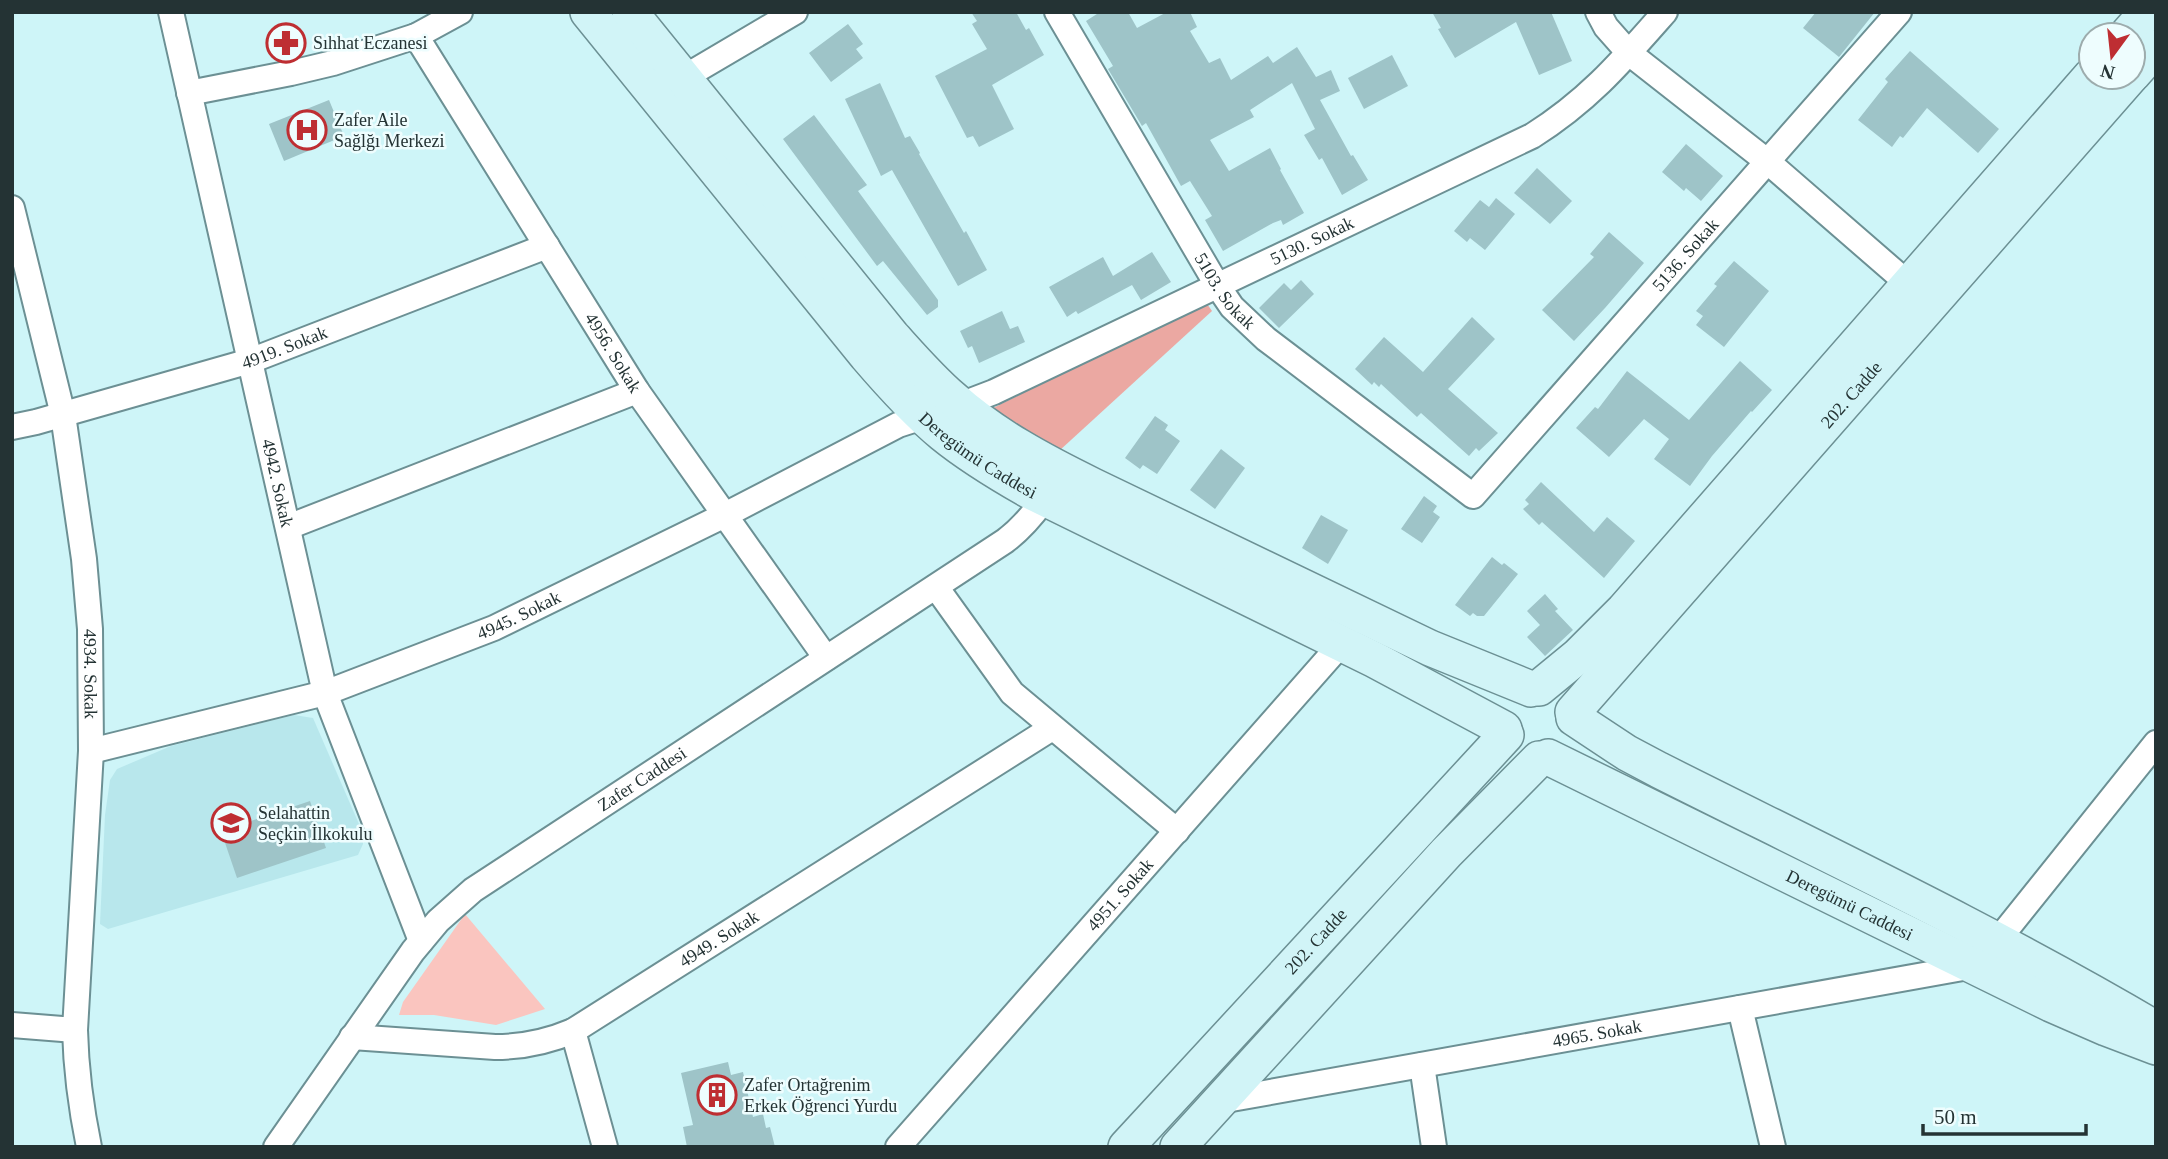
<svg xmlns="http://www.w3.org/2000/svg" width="2168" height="1159" font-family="'Times New Roman',serif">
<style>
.built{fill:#b8e7ec}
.green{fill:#fac5bf}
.forest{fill:#eba8a2}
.building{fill:#9ec4c8}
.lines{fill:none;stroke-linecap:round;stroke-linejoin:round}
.street-casing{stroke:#6c9094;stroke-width:28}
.secondary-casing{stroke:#6c9094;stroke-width:38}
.street{stroke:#fff;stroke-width:24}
.secondary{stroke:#d1f4f7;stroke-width:35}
.labels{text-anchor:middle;stroke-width:5;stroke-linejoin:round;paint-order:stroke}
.poi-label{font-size:18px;fill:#243334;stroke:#eefdfe;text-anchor:start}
.street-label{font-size:18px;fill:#243334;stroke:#eefdfe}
</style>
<rect width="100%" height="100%" fill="#cef5f8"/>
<polygon class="built" points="294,715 313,718 362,831 363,844 358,855 108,929 100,924 105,815 110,780 117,769 171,746"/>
<polygon class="green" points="465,914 545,1009 496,1025 434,1015 399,1015 403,1002"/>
<polygon class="forest" points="1205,301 1212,311 1059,451 1006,421 993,408"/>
<g class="building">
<polygon points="971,12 1016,12 1026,30 1029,28 1044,55 992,85 1014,129 979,147 973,136 967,138 935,76 987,49 972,24 977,21"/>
<polygon points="1100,12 1128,12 1137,28 1167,12 1190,12 1197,27 1190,31 1209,63 1220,58 1231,80 1268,56 1273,63 1297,47 1316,77 1331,70 1340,91 1320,100 1351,156 1353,155 1368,180 1342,195 1322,158 1319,160 1304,135 1315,129 1292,83 1250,110 1254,117 1210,140 1229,171 1270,148 1281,169 1280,170 1304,213 1283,225 1281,220 1273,223 1223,251 1205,220 1212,216 1190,181 1181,186 1146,123 1142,126 1108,69 1113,66 1086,21"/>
<polygon points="1432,12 1551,12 1572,61 1539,75 1516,22 1455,58 1438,29 1441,28"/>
<polygon points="1816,12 1875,12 1839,57 1803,28"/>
<polygon points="848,24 863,44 856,49 863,58 831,82 809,53"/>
<polygon points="1910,51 1999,129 1978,153 1927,108 1903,138 1900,136 1892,147 1858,120 1888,82 1885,79"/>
<polygon points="1392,55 1408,86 1364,109 1348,78"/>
<polygon points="880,83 905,138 910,136 920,153 919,154 964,233 966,231 987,270 958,286 892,170 881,176 845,99"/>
<polygon points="329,100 344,136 284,161 269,124"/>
<polygon points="814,115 867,185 858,191 938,300 938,307 927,315 883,261 877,266 783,139"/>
<polygon points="1686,144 1723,176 1701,201 1686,188 1684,191 1662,172"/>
<polygon points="1537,168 1572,201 1550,224 1514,193"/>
<polygon points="1496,198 1515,214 1485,250 1470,238 1467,242 1454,231 1480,200 1489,207"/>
<polygon points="1609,232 1644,263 1605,308 1574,341 1542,310 1594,257 1590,254"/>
<polygon points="1152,252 1171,282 1141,300 1132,285 1078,314 1076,311 1067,317 1049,287 1103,257 1113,276"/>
<polygon points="1734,261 1769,291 1724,347 1696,325 1703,316 1696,311 1717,286 1714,284"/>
<polygon points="1301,280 1314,294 1279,328 1259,308 1284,283 1291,290"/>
<polygon points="1002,311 1010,329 1018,326 1025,342 979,363 972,346 968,348 960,331"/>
<polygon points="1472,317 1495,339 1448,389 1498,433 1479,451 1476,448 1469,456 1421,413 1417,417 1381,384 1379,387 1374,382 1372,385 1355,369 1384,337 1423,372"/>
<polygon points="1740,361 1772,390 1752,412 1751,411 1712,456 1690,486 1654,459 1669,439 1644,419 1609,457 1576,428 1595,407 1598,409 1627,371 1689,420"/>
<polygon points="1155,416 1168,425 1165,430 1180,441 1157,474 1143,465 1140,469 1125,458"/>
<polygon points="1221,449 1245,468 1215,509 1190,490"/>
<polygon points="1541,482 1594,532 1607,517 1635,541 1604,578 1542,522 1539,525 1523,509 1529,504 1525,500"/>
<polygon points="1424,496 1437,506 1433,512 1440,517 1422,543 1401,529"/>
<polygon points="1321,515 1348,530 1328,564 1302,548"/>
<polygon points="1492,557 1502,565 1504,563 1518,574 1484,616 1477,616 1473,613 1470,616 1455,605"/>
<polygon points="1545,594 1558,609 1555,611 1573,630 1545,656 1527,637 1540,625 1527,611"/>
<polygon points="310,801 326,848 237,878 221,831"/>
<polygon points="728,1062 731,1075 743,1072 753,1117 763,1114 766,1128 770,1127 775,1147 687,1147 683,1127 693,1125 681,1073"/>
</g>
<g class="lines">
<g class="street-casing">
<g id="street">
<path id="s1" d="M171,12l154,681 96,248"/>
<path id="s2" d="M1057,12l160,273 15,22 34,32 207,157 426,-484"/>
<polyline points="1598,12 1606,27 1629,53 1768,162 1920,294"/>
<path id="s3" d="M416,36l221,355 189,267"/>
<polyline points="683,78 795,12"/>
<polyline points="189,93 291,73 333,63 416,36 460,12"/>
<path id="s4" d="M12,208l51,207 21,144 6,70 1,122 -16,279c1,40 6,78 14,117"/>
<path id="s5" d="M12,427l24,-5 214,-61 297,-115"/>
<polyline points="288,527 637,391"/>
<polyline points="936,587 1012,693 1177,831"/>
<path id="s6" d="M91,751l234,-58 169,-65 231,-113 173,-90 62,-20 34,-13 538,-256c57,-36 89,-74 133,-124"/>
<polyline points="1998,940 2156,743"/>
<polyline points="1740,1008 1773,1147"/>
<polyline points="12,1025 75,1030"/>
<polyline points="573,1031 605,1147"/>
<path id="s7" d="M352,1037l143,10c28,0 52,-5 78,-16l479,-303"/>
<polyline points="1422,1065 1434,1147"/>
<path id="s8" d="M1220,1101l754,-135"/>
<path id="s9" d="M276,1147l137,-196 25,-30 35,-31 532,-349c20,-15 34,-33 48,-55"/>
<path id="s10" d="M898,1147l443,-503"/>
</g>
</g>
<g class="secondary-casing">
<g id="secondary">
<path id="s11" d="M588,12l279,344c24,28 48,55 76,78 27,22 57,40 87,57l345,169 129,69"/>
<path d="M630,12l262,324c19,21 38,43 60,62 41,37 92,64 141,88l337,162 101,41"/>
<polyline points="2127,35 2147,12"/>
<polyline points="2133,74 2156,48"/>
<polyline points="1539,688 1578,656 1624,610 2091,76"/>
<path id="s12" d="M1573,712l557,-635"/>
<path d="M1574,718l53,35 32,17c167,84 336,164 497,259"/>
<path id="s13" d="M1548,757l503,247 55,24 50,19"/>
<path id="s14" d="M1126,1147l380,-412"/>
<polyline points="1178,1147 1446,853 1539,759"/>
</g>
</g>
<use href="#street" class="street"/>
<use href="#secondary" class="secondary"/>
</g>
<defs>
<g id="pharmacy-ring" transform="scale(2.0125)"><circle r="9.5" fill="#eefdfe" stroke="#be2e32" stroke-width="1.5"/><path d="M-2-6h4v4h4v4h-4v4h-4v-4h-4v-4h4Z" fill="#be2e32"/></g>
<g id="hospital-ring" transform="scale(2.0125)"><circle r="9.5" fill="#eefdfe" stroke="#be2e32" stroke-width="1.5"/><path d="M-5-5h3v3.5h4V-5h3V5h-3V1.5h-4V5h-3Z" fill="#be2e32"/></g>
<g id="school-ring" transform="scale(2.0125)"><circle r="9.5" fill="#eefdfe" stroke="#be2e32" stroke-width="1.5"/><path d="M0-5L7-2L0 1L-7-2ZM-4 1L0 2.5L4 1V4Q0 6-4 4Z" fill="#be2e32"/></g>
<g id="building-ring" transform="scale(2.0125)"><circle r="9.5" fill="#eefdfe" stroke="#be2e32" stroke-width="1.5"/><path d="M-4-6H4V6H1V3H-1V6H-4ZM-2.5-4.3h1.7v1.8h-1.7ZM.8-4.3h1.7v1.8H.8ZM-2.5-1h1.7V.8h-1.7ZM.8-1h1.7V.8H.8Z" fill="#be2e32"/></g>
</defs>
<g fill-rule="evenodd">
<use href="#pharmacy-ring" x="286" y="43"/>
<use href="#hospital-ring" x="307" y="130"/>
<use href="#school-ring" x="231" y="823"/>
<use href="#building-ring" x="717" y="1095"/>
</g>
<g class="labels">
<g class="poi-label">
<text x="313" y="49">Sıhhat Eczanesi</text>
<text x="334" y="126">Zafer Aile<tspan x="334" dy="21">Sağlğı Merkezi</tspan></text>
<text x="258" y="819">Selahattin<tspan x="258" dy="21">Seçkin İlkokulu</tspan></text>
<text x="744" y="1091">Zafer Ortağrenim<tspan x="744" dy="21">Erkek Öğrenci Yurdu</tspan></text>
</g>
<g class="street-label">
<text dy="6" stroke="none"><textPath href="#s6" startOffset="1328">5130. Sokak</textPath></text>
<text dy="6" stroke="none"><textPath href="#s2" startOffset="971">5136. Sokak</textPath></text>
<text dy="6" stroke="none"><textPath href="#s2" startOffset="326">5103. Sokak</textPath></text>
<text dy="6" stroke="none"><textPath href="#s5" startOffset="284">4919. Sokak</textPath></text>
<text dy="6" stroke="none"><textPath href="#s3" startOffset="373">4956. Sokak</textPath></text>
<text dy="6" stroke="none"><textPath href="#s12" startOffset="422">202. Cadde</textPath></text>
<text dy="6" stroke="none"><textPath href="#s11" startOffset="593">Deregümü Caddesi</textPath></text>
<text dy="6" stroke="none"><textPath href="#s1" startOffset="483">4942. Sokak</textPath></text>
<text dy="6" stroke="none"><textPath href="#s6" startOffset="450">4945. Sokak</textPath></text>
<text dy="6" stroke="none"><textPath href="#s4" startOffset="474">4934. Sokak</textPath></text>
<text dy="6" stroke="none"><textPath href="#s9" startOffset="527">Zafer Caddesi</textPath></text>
<text dy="6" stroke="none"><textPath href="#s10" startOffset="336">4951. Sokak</textPath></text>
<text dy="6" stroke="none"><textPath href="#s13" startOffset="336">Deregümü Caddesi</textPath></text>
<text dy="6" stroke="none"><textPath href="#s7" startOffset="396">4949. Sokak</textPath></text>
<text dy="6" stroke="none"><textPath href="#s14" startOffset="280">202. Cadde</textPath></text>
<text dy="6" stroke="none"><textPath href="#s8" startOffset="383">4965. Sokak</textPath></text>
</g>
</g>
<rect width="2168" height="1159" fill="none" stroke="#243334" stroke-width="28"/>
<g transform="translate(2112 56) rotate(195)"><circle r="33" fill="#eefdfe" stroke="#9dacad" stroke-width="2"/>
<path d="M0-5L12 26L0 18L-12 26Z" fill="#be2e32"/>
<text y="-10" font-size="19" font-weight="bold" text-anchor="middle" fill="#243334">N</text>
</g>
<path d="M1923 1124v10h163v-10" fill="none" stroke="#243334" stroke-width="3.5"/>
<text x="1934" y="1124" font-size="21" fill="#243334" stroke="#eefdfe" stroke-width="5" paint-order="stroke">50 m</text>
</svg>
